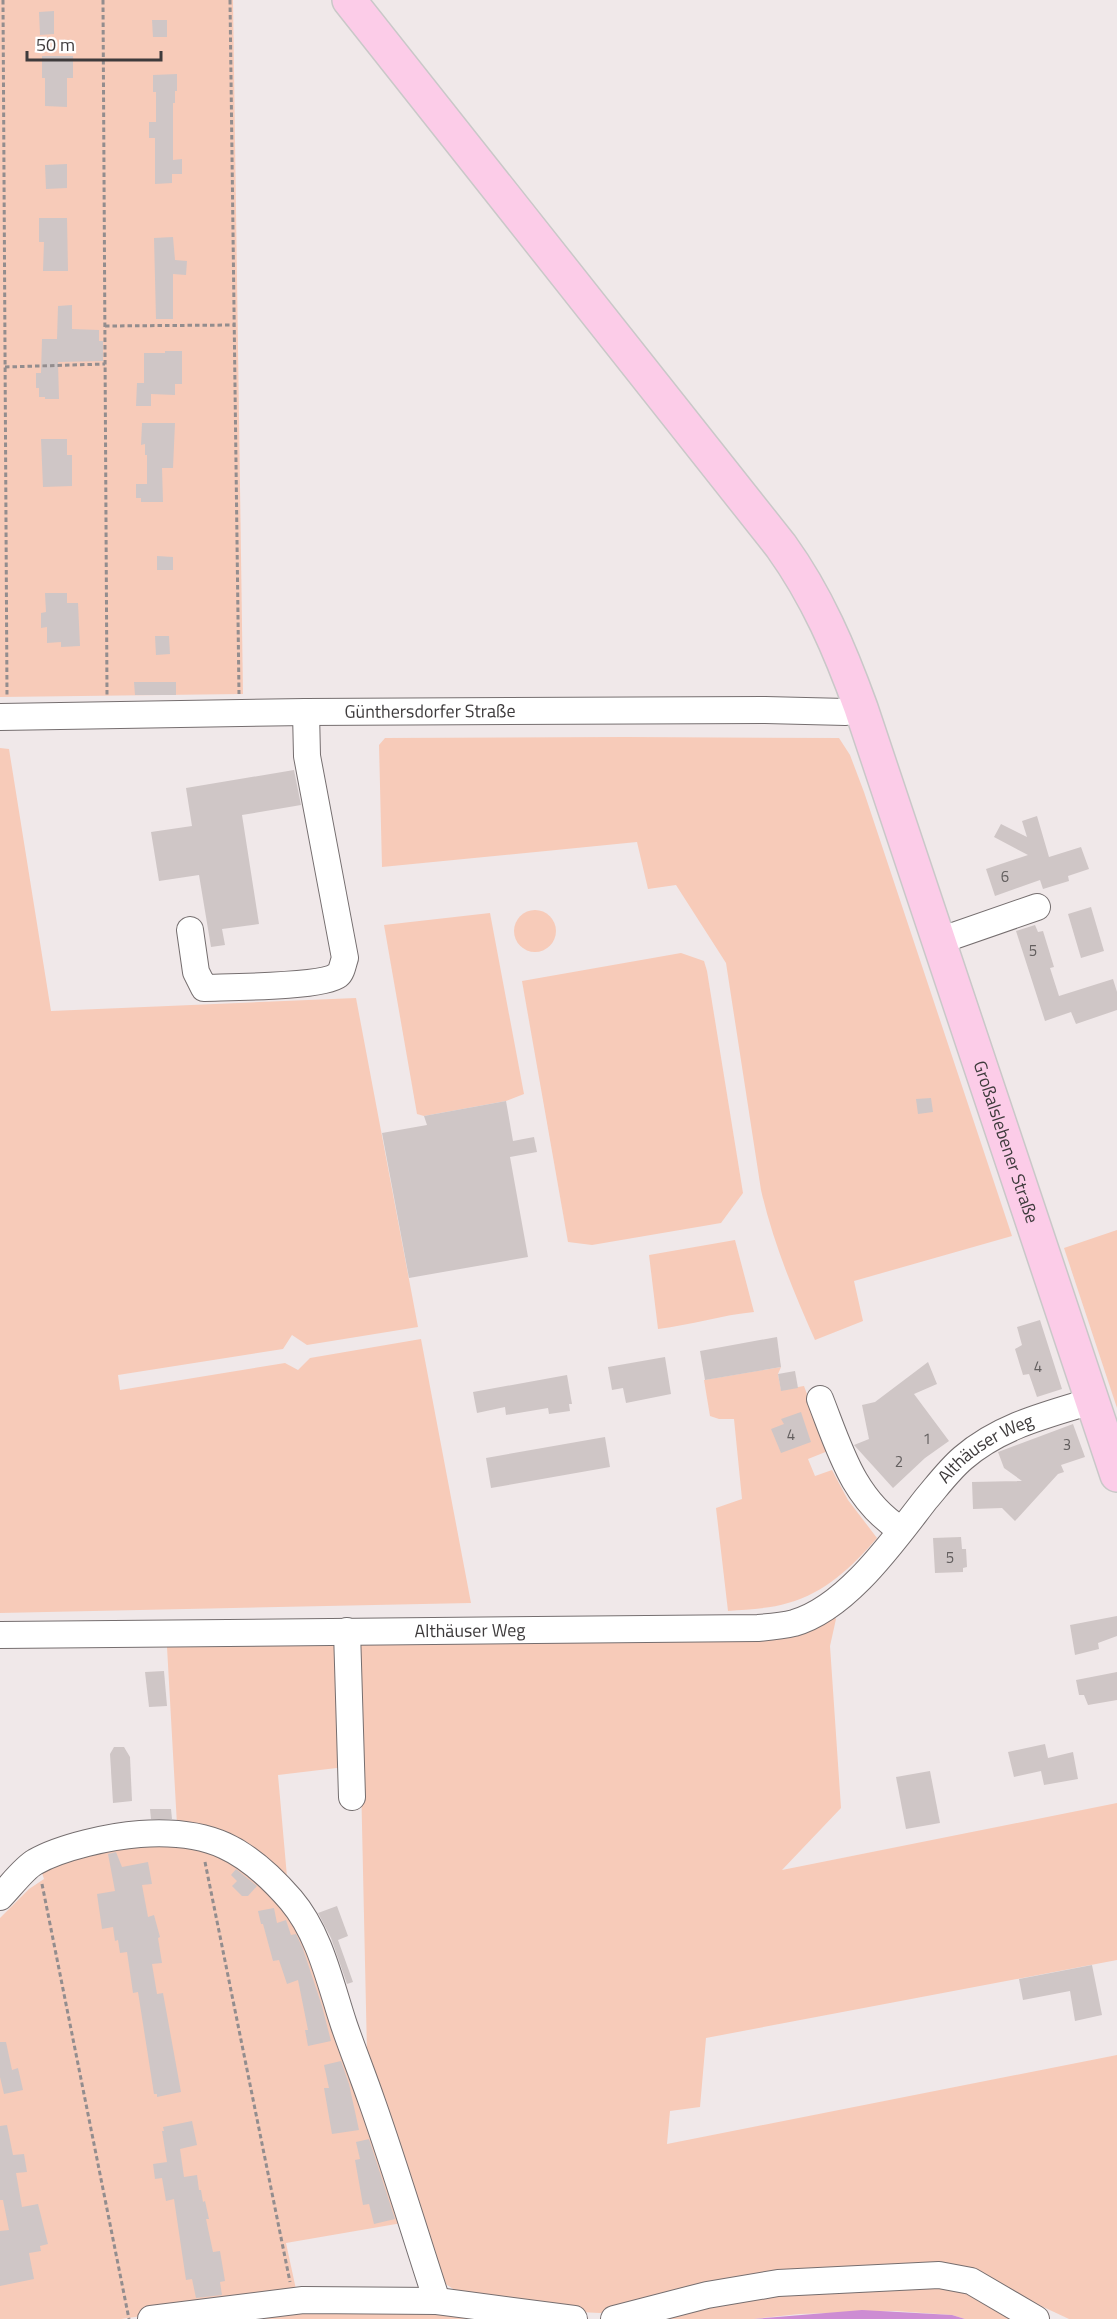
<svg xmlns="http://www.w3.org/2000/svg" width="1117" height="2319" font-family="'Titillium Web',sans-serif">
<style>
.green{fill:#f7cbb9}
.water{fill:#cd8cd3}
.building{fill:#cfc6c6}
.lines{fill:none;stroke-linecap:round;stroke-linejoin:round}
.minor-casing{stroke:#756e6f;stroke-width:28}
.major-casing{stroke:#c9c8c8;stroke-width:36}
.path{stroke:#938d8e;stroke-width:3;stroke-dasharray:4.5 3;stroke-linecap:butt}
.minor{stroke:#fff;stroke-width:26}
.major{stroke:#fccce8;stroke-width:33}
.labels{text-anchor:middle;stroke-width:6;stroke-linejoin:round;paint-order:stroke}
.number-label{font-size:15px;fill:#625e5e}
.street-label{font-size:18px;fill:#3e3b3c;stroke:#fff}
</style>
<rect width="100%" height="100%" fill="#f0e8e9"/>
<g class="green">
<polygon points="0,0 233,0 243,694 0,697"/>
<path d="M625,737l214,1 11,17 14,37 148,444 -158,45 9,40 -48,19c-22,-49 -42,-98 -54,-150l-35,-227 -50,-78 -28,4 -11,-47 -255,25 -3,-122 6,-7z"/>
<polygon points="0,748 9,749 51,1011 356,998 418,1327 307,1345 292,1335 283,1349 118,1375 120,1390 285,1363 298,1370 310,1358 421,1339 471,1603 0,1613"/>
<circle cx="535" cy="931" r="21"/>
<polygon points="490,913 524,1094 506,1101 424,1116 417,1114 384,925"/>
<polygon points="681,953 704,961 707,971 743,1193 721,1223 592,1245 568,1242 522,981"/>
<polygon points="1117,1230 1117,1408 1064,1248"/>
<path d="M735,1240l19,72c-32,3 -63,13 -96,17l-9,-74z"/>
<path d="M781,1367l-3,7 3,16 23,-4 24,65 -20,8 7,17 17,-6 16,30 29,38c-24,28 -52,55 -89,65 -19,6 -40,6 -60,8l-12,-103 26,-9 -8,-80h-15l-9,-3 -6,-36z"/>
<polygon points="834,1616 836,1619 830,1646 841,1808 782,1870 1117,1803 1117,1960 706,2038 700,2107 670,2111 667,2144 1117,2055 1117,2319 1069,2319 979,2277 961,2272 600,2313 579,2312 458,2292 447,2285 437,2274 367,2053 358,1643 724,1642 768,1639"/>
<polygon points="340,1644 345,1767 278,1775 288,1888 177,1825 167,1647"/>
<polygon points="128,1841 225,1851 296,1918 402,2223 286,2243 297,2294 121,2319 0,2319 0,1918 29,1889 44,1879 40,1867"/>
<polygon points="912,2283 978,2292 1028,2319 965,2319 952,2315 895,2311 799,2314 754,2319 657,2319 699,2302"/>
<polygon points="305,2304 508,2319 195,2319"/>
</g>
<polygon class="water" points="862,2310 952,2315 965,2319 754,2319"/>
<g class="building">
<polygon points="54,11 54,34 40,35 39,12"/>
<polygon points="152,20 167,20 167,37 153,37"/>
<polygon points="42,56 73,56 73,78 67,78 67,107 45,106 45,78 42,78"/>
<polygon points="177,74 177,91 175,91 175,103 173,103 173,160 182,159 182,174 172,174 172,183 155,184 155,138 149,138 149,122 156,122 156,92 153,92 153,75"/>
<polygon points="67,164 67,188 46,189 45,165"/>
<polygon points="39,218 67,218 68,271 43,271 44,242 39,242"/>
<polygon points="173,237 175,260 187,261 186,275 173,274 173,319 156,319 154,238"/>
<polygon points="72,305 72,329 99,330 99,341 103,341 103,361 58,362 59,399 45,399 45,397 39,397 39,388 36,388 36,373 41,373 42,339 57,339 58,306"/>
<polygon points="165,351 182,351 182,384 175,384 175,395 151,394 151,406 136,406 137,383 144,383 144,353 165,353"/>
<polygon points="142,423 175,423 173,468 162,468 163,502 141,502 141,498 136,498 136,484 147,484 147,455 145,455 145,444 141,445"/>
<polygon points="41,439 67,439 67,455 72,455 72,486 43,487"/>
<polygon points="157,556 173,557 173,570 157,570"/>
<polygon points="45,593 67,593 67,603 78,603 80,646 61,647 61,642 47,643 47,627 41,628 41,613 46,612"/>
<polygon points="155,636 169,636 170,654 156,655"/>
<polygon points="134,682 176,682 176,695 135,695"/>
<polygon points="294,770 301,805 242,815 259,924 222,929 225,945 211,947 199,875 159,881 151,832 192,826 186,788"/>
<polygon points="1037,816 1049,857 1081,847 1089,869 1068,876 1069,881 1043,889 1040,880 995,896 986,869 1028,855 994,837 1001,824 1027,837 1022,821"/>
<polygon points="1091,907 1104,951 1081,958 1068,914"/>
<polygon points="1035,925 1038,932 1043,931 1054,967 1050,968 1059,996 1113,979 1117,992 1117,1010 1076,1024 1071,1012 1045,1021 1016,931"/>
<polygon points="931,1098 933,1112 918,1114 916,1099"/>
<polygon points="506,1101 513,1141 534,1137 537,1152 510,1157 528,1257 409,1278 382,1133 427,1125 424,1116"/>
<polygon points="1040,1320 1062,1389 1037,1397 1029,1374 1023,1375 1015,1349 1022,1345 1017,1327"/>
<polygon points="777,1337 781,1367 705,1380 700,1351"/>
<polygon points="665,1357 671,1394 626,1403 623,1388 612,1390 608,1367"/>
<polygon points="928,1362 937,1384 914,1394 949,1441 925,1458 893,1488 854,1445 869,1439 862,1405 875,1402"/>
<polygon points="795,1371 798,1388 781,1391 778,1374"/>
<polygon points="567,1375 572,1404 569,1404 570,1411 549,1414 548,1408 506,1415 505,1407 477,1413 473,1392"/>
<polygon points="801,1412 811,1442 781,1453 771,1429 784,1424 781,1419"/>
<polygon points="1073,1424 1085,1457 1061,1465 1064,1472 1058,1474 1015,1521 1002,1508 973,1509 972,1482 1022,1481 1004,1468 998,1452"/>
<polygon points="605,1437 610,1467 491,1488 486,1458"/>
<polygon points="961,1537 962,1549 966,1549 967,1567 963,1568 963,1572 935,1573 933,1538"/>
<polygon points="1117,1616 1117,1636 1098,1643 1099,1649 1075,1655 1070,1625"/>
<polygon points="164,1671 167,1706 149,1707 145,1672"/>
<polygon points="1117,1672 1117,1700 1088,1705 1084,1695 1079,1695 1076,1680"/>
<polygon points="1045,1744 1048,1758 1073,1752 1078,1779 1044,1785 1041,1771 1014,1777 1008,1752"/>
<polygon points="114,1747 124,1747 130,1757 132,1801 113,1803 110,1754"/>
<polygon points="930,1771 940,1823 906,1829 896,1777"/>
<polygon points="150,1809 171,1809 172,1819 151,1819"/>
<polygon points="116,1852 122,1867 148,1862 152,1884 142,1885 148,1917 154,1915 160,1937 158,1938 162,1963 152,1964 157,1994 163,1993 181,2092 157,2097 157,2094 154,2094 138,1992 133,1993 127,1952 120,1953 118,1940 115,1941 113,1927 102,1929 97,1894 115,1891 108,1854"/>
<polygon points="236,1869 257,1886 248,1896 242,1896 232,1886 237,1881 231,1875"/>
<polygon points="337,1906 348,1936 338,1940 353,1982 347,1984 331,1938 318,1913"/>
<polygon points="274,1908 277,1923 286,1920 291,1935 296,1934 303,1949 322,2006 331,2041 308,2046 305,2030 308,2030 298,1980 287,1984 279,1960 273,1961 263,1924 261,1924 258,1911"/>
<polygon points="1092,1965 1102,2015 1075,2021 1070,1991 1023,2000 1019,1979"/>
<polygon points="0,2042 6,2042 12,2070 18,2068 23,2090 4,2094 0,2077"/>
<polygon points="341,2061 349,2084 359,2130 332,2134 324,2088 329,2088 324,2065"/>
<polygon points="192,2121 197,2145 180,2149 184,2177 197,2175 199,2190 201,2190 203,2202 205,2201 209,2219 206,2219 213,2252 220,2251 225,2281 220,2282 222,2295 196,2298 192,2279 186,2280 174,2199 166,2201 162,2178 155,2179 153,2164 167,2162 162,2131 164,2131 163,2127"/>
<polygon points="7,2125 13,2155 24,2154 27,2172 16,2173 22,2207 38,2204 48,2244 40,2246 41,2251 29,2253 34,2279 0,2286 0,2231 9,2230 3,2200 0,2200 0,2126"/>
<polygon points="369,2139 395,2219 374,2224 369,2204 363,2205 355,2160 360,2159 356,2142"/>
</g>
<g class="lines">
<g class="minor-casing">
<g id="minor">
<path id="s1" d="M0,717l306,-5 459,-2 81,2 15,-4"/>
<path d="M190,930l6,42 8,16c24,-1 119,-1 134,-13 4,-3 5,-12 7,-17l-38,-202 -1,-44"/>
<polyline points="939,941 1037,907"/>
<path d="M820,1399c20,51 33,100 81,131"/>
<polyline points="347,1631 352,1797"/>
<path id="s2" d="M0,1635l758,-7c12,-1 24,-2 36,-5 53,-15 100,-83 132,-124 12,-14 23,-29 37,-41 37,-32 83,-43 129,-57"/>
<path d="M0,1897c10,-10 24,-29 35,-35 26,-15 76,-26 105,-28 69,-5 106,14 151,66 29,34 39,83 53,125 9,26 19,51 28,77 23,65 43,132 65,199"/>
<polyline points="151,2319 303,2300 437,2301 574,2319"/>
<polyline points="614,2319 707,2295 778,2283 939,2275 971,2281 1036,2319"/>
</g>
</g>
<g class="major-casing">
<g id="major">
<path id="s3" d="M349,0l432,546c36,50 59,104 80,162l256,767"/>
</g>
</g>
<g class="path">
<polyline points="3,0 7,697"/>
<polyline points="103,0 107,695"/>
<polyline points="230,0 239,694"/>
<polyline points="105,326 234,325"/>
<polyline points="5,367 105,364"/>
<polyline points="205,1862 290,2282"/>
<polyline points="42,1884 129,2319"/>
</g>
<use href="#minor" class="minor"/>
<use href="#major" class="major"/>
</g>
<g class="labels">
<g class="number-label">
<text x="1005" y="882">6</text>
<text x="1033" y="956">5</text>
<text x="1038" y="1372">4</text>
<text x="791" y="1440">4</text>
<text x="927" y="1444">1</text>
<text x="1067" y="1450">3</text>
<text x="899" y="1467">2</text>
<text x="950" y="1563">5</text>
</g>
<g class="street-label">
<text dy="6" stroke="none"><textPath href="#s1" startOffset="430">Günthersdorfer Straße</textPath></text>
<text dy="6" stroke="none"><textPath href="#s3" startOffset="1335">Großalslebener Straße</textPath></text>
<text dy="6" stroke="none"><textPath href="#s2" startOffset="1058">Althäuser Weg</textPath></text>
<text dy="6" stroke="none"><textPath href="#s2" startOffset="470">Althäuser Weg</textPath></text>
</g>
</g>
<path d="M27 51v9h134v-9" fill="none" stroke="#3e3b3c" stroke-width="3"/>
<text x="36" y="51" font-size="18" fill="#3e3b3c" stroke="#ffffff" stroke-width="4.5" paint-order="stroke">50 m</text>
</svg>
